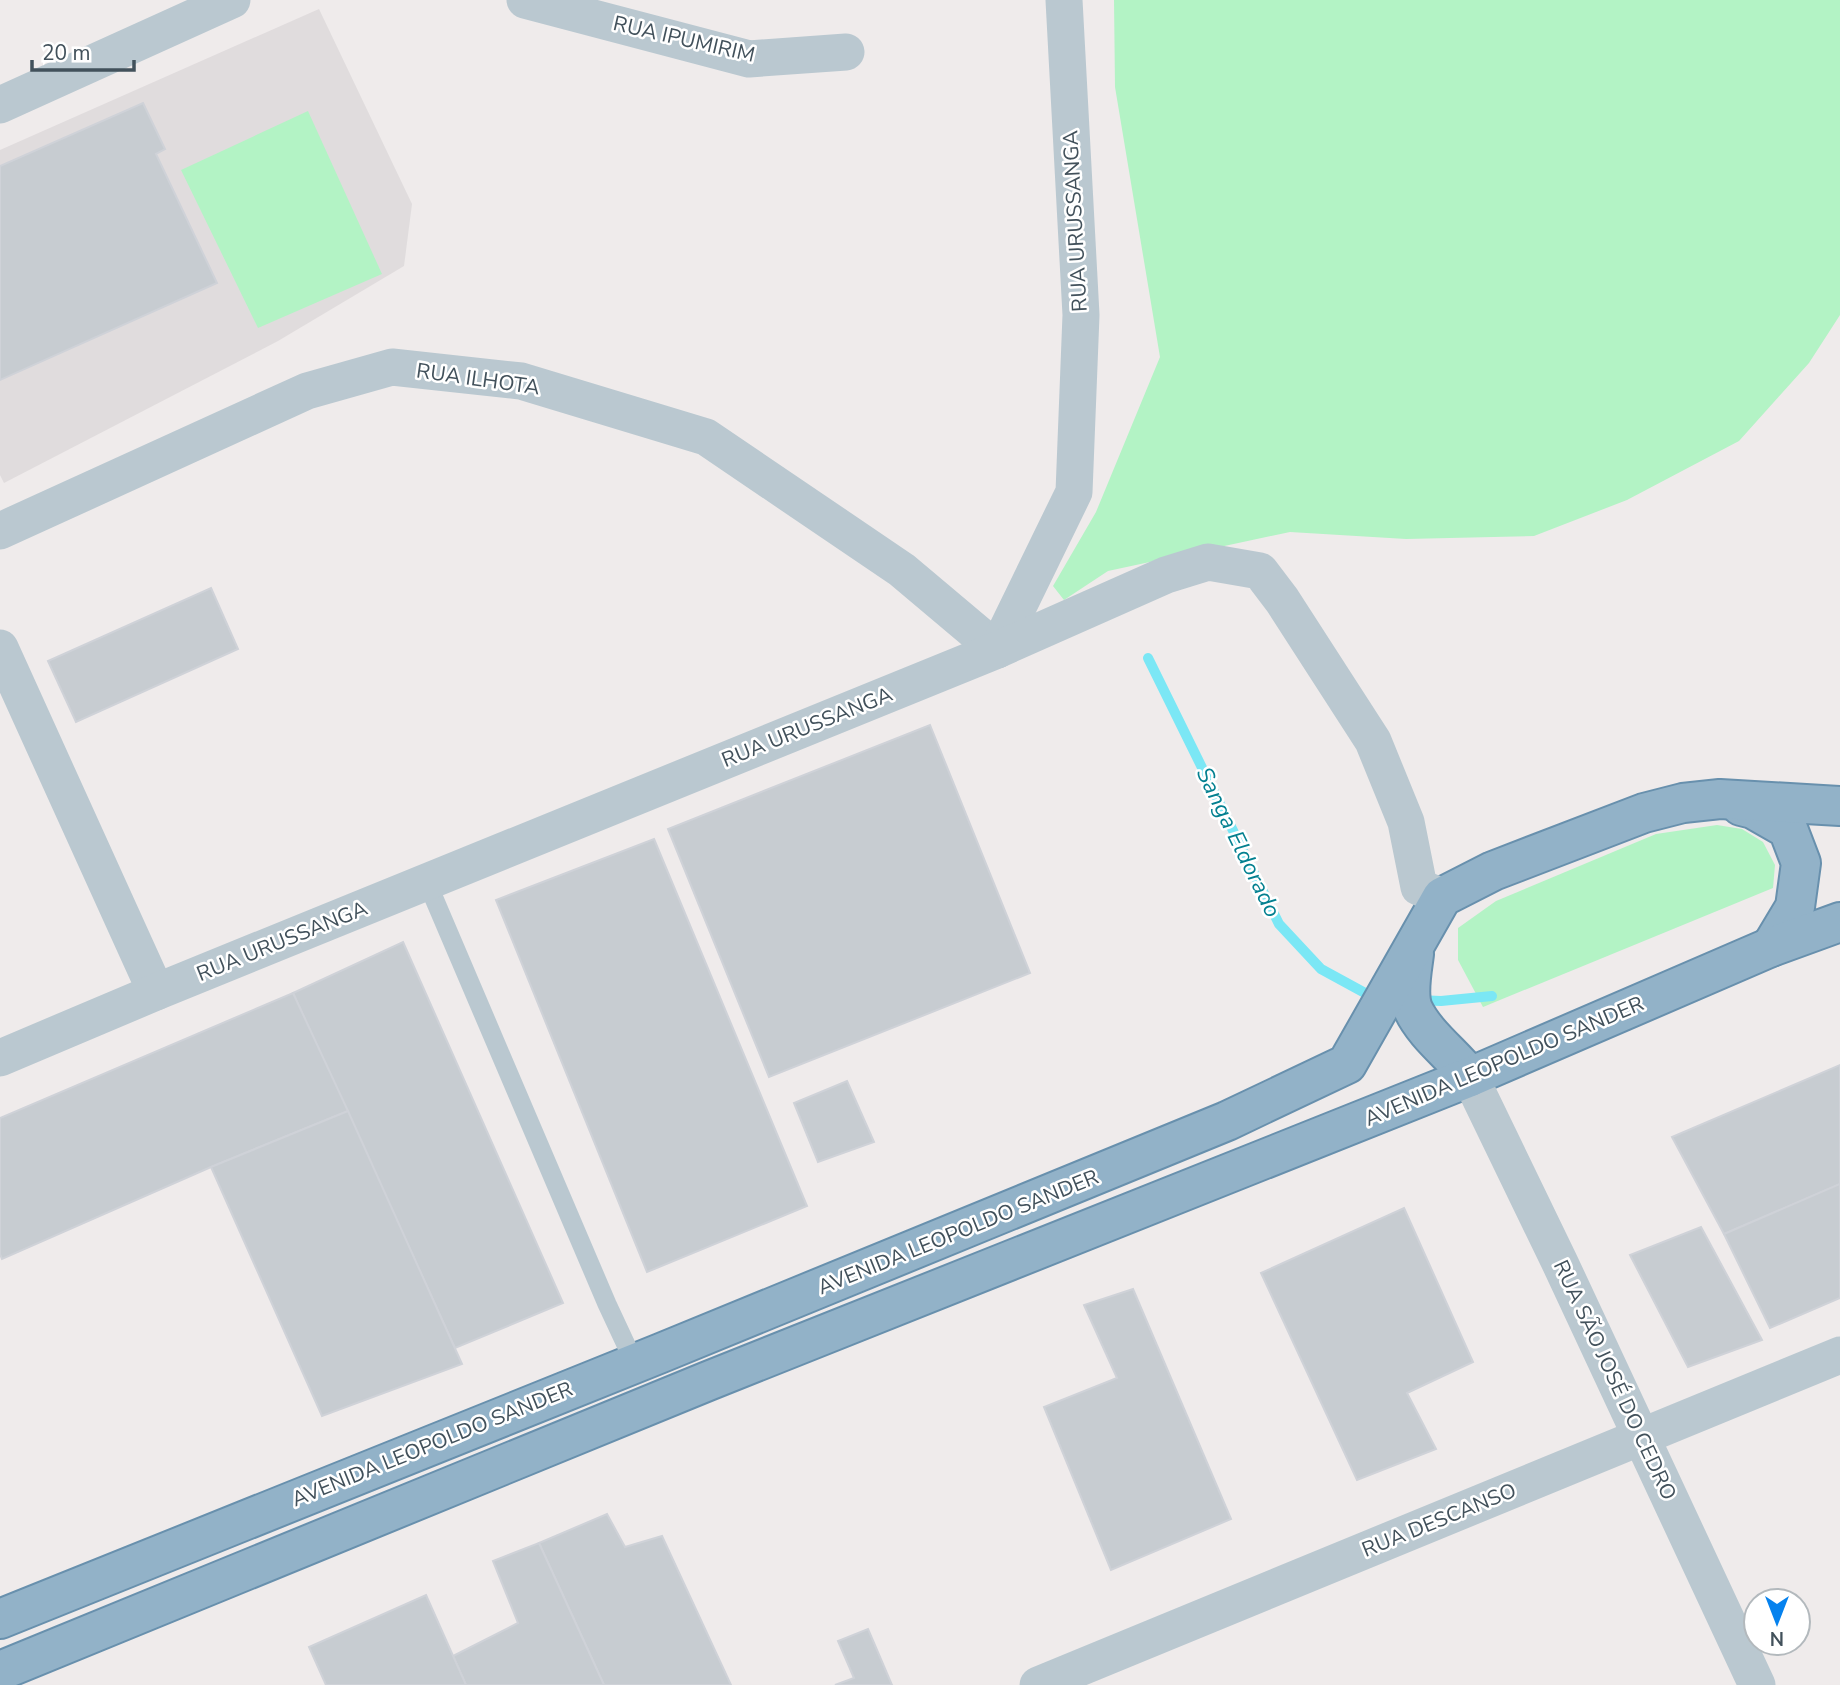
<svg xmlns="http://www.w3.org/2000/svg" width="1840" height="1685" font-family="'Nunito Sans',sans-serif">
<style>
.education{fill:#e0dcdd}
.green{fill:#b3f3c5}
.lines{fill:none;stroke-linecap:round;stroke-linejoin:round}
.stream{stroke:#7be7f5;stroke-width:10}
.building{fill:#c7ccd1;stroke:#cfd2d8;stroke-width:2}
.trunk-casing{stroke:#6890ad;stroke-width:42}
.service{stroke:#bac8d0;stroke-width:19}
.minor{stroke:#bac8d0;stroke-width:37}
.trunk{stroke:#92b2c8;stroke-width:38}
.labels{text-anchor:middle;stroke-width:5;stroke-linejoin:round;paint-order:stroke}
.street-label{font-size:21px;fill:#42515b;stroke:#fff}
.water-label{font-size:23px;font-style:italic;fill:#038090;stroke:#fff}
</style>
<rect width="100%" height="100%" fill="#efebeb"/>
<polygon class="education" points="319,9 412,204 404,266 278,341 4,483 0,475 0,150"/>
<g class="green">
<polygon points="1114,0 1840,0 1840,315 1809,363 1739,441 1627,500 1534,536 1406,539 1290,532 1108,571 1064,600 1053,586 1096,512 1160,357 1115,87"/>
<polygon points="308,111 382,274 258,328 181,170"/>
<polygon points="1717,825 1742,829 1763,842 1775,865 1773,888 1483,1007 1458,960 1458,928 1496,901 1656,834"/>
</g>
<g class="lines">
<g class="stream">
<polyline points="1148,658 1279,924 1321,969 1376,999"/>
<polyline points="1417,1000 1441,1001 1492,996"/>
</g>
</g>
<g class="building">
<polygon points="143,103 165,149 156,154 217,283 0,380 0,166"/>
<polygon points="211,588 238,649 76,722 48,661"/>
<polygon points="930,725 1030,973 769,1077 668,829"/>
<polygon points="654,839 807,1206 647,1272 496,900"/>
<polygon points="403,942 563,1303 455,1348 293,993"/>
<polygon points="293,993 348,1111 211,1167 2,1259 0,1254 0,1118"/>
<polygon points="1840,1065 1840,1184 1724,1234 1672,1137"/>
<polygon points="847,1081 874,1142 818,1162 794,1103"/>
<polygon points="348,1111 462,1364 322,1416 211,1167"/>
<polygon points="1840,1184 1840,1298 1770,1328 1724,1234"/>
<polygon points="1404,1208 1473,1362 1407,1393 1436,1449 1357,1480 1261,1273"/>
<polygon points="1701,1227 1762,1340 1688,1367 1630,1255"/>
<polygon points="1133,1289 1231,1519 1111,1570 1044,1407 1117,1378 1084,1305"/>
<polygon points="607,1514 625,1547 662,1536 731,1685 604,1685 539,1543"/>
<polygon points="539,1543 604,1685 466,1685 453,1656 518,1623 493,1561"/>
<polygon points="426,1595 466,1685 326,1685 309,1647"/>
<polygon points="868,1629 892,1685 835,1685 854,1678 838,1641"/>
</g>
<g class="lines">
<g class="trunk-casing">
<g id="trunk">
<polyline points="1741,806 1753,809 1788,829 1801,863 1795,907 1771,947"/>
<path d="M1414,954c-2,16 -7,40 -1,55 12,26 40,46 57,68"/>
<polyline points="0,1619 661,1353 1227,1121 1347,1064 1442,897 1493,871 1644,813 1683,803 1720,799 1840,806"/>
<polyline points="0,1671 708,1381 1470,1077 1771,947 1840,922"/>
</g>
</g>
<polyline class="service" points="427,882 607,1304 635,1364"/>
<g class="minor">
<polyline points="525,0 749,59 846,52"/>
<polyline points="0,105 232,0"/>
<polyline points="0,531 307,391 392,367 521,381 706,437 902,570 997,650"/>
<polyline points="0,648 156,992"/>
<polyline points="997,650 1074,492 1081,315 1064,0"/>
<polyline points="0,1058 156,992 997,650 1166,575 1208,562 1260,571 1282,600 1373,741 1406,822 1419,887 1442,897"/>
<polyline points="1470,1077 1560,1263 1757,1685"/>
<polyline points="1038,1685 1840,1355"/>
</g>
<use href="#trunk" class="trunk"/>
</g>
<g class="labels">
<g class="street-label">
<text transform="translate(684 39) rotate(13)" y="7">RUA IPUMIRIM</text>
<text transform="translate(1075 221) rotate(-93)" y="7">RUA URUSSANGA</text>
<text transform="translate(478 379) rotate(8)" y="7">RUA ILHOTA</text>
<text transform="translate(807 727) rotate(-22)" y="7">RUA URUSSANGA</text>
<text transform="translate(282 941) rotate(-22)" y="7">RUA URUSSANGA</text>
<text transform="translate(1504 1061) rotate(-23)" y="7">AVENIDA LEOPOLDO SANDER</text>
<text transform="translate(958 1232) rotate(-22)" y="7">AVENIDA LEOPOLDO SANDER</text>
<text transform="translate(1615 1380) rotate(65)" y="7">RUA SÃO JOSÉ DO CEDRO</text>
<text transform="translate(432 1444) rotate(-22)" y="7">AVENIDA LEOPOLDO SANDER</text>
<text transform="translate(1439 1520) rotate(-22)" y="7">RUA DESCANSO</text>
</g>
<g class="water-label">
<text transform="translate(1239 842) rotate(64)" y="8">Sanga Eldorado</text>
</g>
</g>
<g transform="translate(1777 1622) rotate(180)"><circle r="33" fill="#ffffff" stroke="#b3b9bd" stroke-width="2"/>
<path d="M0-5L12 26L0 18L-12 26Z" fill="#0682ee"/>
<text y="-10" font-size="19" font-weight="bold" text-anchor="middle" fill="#42515b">N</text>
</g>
<path d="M32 60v10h102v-10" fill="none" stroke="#42515b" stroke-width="3.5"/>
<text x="42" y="60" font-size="21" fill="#42515b" stroke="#ffffff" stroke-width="5" paint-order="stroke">20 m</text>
</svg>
